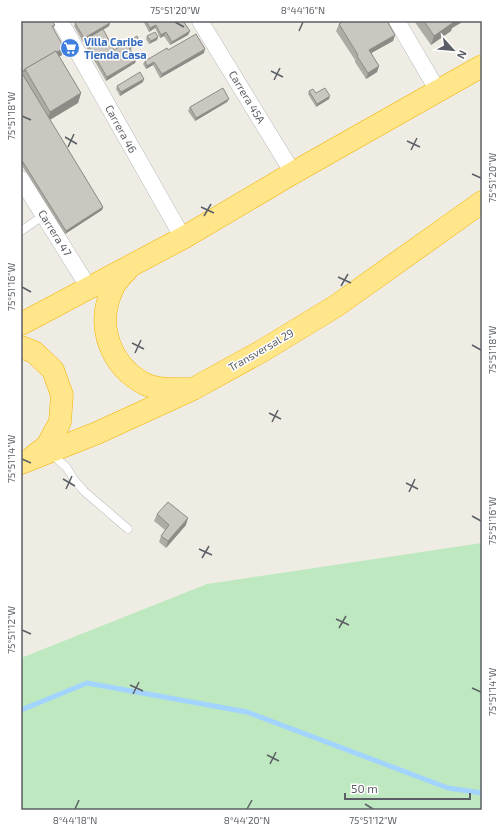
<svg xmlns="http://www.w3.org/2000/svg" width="503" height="831" font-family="'Exo 2',sans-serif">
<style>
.green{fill:#bee8bf}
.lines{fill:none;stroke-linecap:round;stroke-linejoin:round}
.stream{stroke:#a3d3ff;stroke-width:5}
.lane-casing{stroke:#b8bbc0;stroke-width:9}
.street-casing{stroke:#b8bbc0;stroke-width:17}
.highway-casing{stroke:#f2b100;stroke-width:23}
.lane{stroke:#fff;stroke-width:8}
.street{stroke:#fff;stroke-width:16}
.highway{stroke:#ffe68a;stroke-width:22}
.wall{fill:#aeaba5}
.shaded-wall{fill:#8d8b86}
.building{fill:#cac7c0;stroke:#8d8b86}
.ticks{fill:none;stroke:#5b5f65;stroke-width:1.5}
.labels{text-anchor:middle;stroke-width:3;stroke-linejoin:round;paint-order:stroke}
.shop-label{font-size:11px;font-weight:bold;fill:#366cbe;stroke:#fff;text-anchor:start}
.street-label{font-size:11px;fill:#5b5f65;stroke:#fff}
.neatline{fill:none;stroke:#5b5f65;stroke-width:1.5}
.ticks-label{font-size:10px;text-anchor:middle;fill:#5b5f65}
</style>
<rect width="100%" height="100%" fill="#efede3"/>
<polygon class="green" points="482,543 482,810 21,810 21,658 207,584"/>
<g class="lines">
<polyline class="stream" points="21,710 87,683 247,712 448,788 482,793"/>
<g class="lane-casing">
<g id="lane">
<polyline points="21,231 44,215"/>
<polyline points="52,454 67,468 75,481 85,492 128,529"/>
</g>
</g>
<g class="street-casing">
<g id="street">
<polyline points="60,21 183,238"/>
<polyline points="200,21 293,173"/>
<polyline points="397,21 438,91"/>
<polyline points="21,179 89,288"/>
</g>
</g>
<g class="highway-casing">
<g id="highway">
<path d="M127,270c-4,4 -9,9 -12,14 -2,3 -3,7 -5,11 -13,34 2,72 35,89 13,6 29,5 43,5"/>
<polyline points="21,324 183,238 293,173 482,66"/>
<polyline points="21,347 34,352 53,370 62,395 60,422 47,446 35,455"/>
<polyline points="21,463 97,433 193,389 262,351 336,306 482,202"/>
</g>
</g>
<use href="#lane" class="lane"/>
<use href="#street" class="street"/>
<use href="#highway" class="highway"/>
</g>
<g class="wall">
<polygon points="21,21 55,25 53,29 64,48 62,55 59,56 81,93 78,103 50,120 103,207 102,210 65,234 21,164"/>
<polygon points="143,21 183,21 190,31 188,35 170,45 164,36 160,38 155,28 149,32"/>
<polygon points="414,21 464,21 452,28 451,31 431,45"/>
<polygon points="75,23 110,23 109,26 103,30 114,50 139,41 138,44 130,49 136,60 135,63 106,81 84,43 85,41 83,42 74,26"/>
<polygon points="339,24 395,35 393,41 371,53 379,66 377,72 366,79 355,62 355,60 336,31"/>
<polygon points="147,36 158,37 157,40 149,44 146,39"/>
<polygon points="168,50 204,53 160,78 153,65 146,69 143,64 145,61"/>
<polygon points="143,82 120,96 116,89 117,86"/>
<polygon points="309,91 316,93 329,99 316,107 308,94"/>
<polygon points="229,99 227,102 195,121 188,111 190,107"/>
<polygon points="157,514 186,525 166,548 159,542 161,536 165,530 154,521"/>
</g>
<g class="shaded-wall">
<polygon points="453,21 464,21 452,28 451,31 431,45 434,36"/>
<polygon points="110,23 109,26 83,42 84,38"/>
<polygon points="156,25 155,28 149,32 150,28"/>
<polygon points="190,31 188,35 170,45 172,42"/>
<polygon points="166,32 164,36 160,38 161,35"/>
<polygon points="395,35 393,41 366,56 369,50"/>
<polygon points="158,37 157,40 149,44 151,41"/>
<polygon points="139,41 138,44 127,51 129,47"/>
<polygon points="64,48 62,55 28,75 26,71"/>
<polygon points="205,49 204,53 160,78 162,74"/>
<polygon points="136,60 135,63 106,81 107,77"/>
<polygon points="154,62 153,65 146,69 147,66"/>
<polygon points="379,66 377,72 366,79 368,73"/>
<polygon points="144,79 143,82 120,96 121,92"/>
<polygon points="81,93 78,103 46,122 50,112"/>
<polygon points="330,96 329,99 316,107 317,104"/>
<polygon points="229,99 227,102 195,121 196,118"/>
<polygon points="103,207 102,210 65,234 66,231"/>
<polygon points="188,518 186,525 166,548 168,541"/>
</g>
<g class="building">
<polygon points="21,21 52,21 55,25 52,26 64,48 57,52 56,51 25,69 24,72 21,67"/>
<polygon points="77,21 109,21 110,23 84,38 75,23"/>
<polygon points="146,21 183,21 190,31 172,42 166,32 161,35 156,25 150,28"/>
<polygon points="344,21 387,21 395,35 369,50 379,66 368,73 357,56 358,55 339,24"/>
<polygon points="424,21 454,21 454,22 434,36"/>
<polygon points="103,29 114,50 137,36 139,41 129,47 136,60 107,77 85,40"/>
<polygon points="155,32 158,37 151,41 147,36"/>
<polygon points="196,34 205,49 162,74 154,62 147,66 145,61 167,48 168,50"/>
<polygon points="56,51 81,93 50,112 25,69"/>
<polygon points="140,72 144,79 121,92 117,86"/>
<polygon points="23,75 103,207 66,231 21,159 21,76"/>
<polygon points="223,88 229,99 196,118 190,107"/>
<polygon points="325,88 330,96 317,104 309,91 313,89 316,93"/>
<polygon points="168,502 188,518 168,541 161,536 169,525 157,514"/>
</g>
<path class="ticks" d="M175,22l9,5M299,31l4,-9M271,71l12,6M274,80l6,-12M22,116l9,4M65,137l12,7M407,141l13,6M68,147l6,-13M411,150l6,-12M472,174l9,4M201,207l13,6M204,216l7,-12M338,277l13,6M341,286l7,-12M22,287l9,5M132,343l12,6M472,345l9,5M135,353l6,-13M269,413l12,6M272,422l6,-12M22,459l9,4M63,479l12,7M406,483l12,6M66,489l6,-13M409,492l6,-13M472,516l9,5M199,549l13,6M202,558l7,-12M336,619l13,6M339,628l7,-12M22,630l9,4M130,685l13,6M472,688l9,4M133,694l6,-12M267,755l12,6M270,764l6,-12M365,804l8,5M75,809l4,-9M247,809l5,-9"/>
<defs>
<g id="supermarket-disc" transform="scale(1)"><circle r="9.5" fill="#3f7fe0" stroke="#fff"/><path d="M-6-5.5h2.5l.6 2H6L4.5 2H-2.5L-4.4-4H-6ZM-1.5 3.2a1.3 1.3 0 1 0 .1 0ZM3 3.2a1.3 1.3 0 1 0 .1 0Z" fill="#fff"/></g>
</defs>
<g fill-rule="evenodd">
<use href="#supermarket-disc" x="70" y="48"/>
</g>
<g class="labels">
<g class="shop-label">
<text x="84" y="46">Villa Caribe<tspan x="84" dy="13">Tienda Casa</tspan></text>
</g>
<g class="street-label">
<text transform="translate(247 97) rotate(59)" y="4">Carrera 45A</text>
<text transform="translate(121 129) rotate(61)" y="4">Carrera 46</text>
<text transform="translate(55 233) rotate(58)" y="4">Carrera 47</text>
<text transform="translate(261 350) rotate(-30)" y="4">Transversal 29</text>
</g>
</g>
<rect width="503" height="831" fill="none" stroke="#ffffff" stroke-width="44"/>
<g transform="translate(453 50) rotate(117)" stroke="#ffffff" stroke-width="3" paint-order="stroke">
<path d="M0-3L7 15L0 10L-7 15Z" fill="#5b5f65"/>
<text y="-6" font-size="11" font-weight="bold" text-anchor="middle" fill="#5b5f65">N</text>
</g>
<path d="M345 793v6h125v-6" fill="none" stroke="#5b5f65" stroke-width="2"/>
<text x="351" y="793" font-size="12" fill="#5b5f65" stroke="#ffffff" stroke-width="3" paint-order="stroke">50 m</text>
<rect x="22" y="22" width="459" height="787" class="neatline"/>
<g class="ticks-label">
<text x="175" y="14">75°51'20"W</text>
<text x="303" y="14">8°44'16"N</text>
<text transform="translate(11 116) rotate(-90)" y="4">75°51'18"W</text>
<text transform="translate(492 178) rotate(-90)" y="4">75°51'20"W</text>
<text transform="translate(11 287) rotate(-90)" y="4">75°51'16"W</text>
<text transform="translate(492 350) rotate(-90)" y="4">75°51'18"W</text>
<text transform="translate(11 459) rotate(-90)" y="4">75°51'14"W</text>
<text transform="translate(492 521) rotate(-90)" y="4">75°51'16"W</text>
<text transform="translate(11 630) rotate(-90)" y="4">75°51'12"W</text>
<text transform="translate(492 692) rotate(-90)" y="4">75°51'14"W</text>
<text x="75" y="824">8°44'18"N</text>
<text x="247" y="824">8°44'20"N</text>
<text x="373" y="824">75°51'12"W</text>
</g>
</svg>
